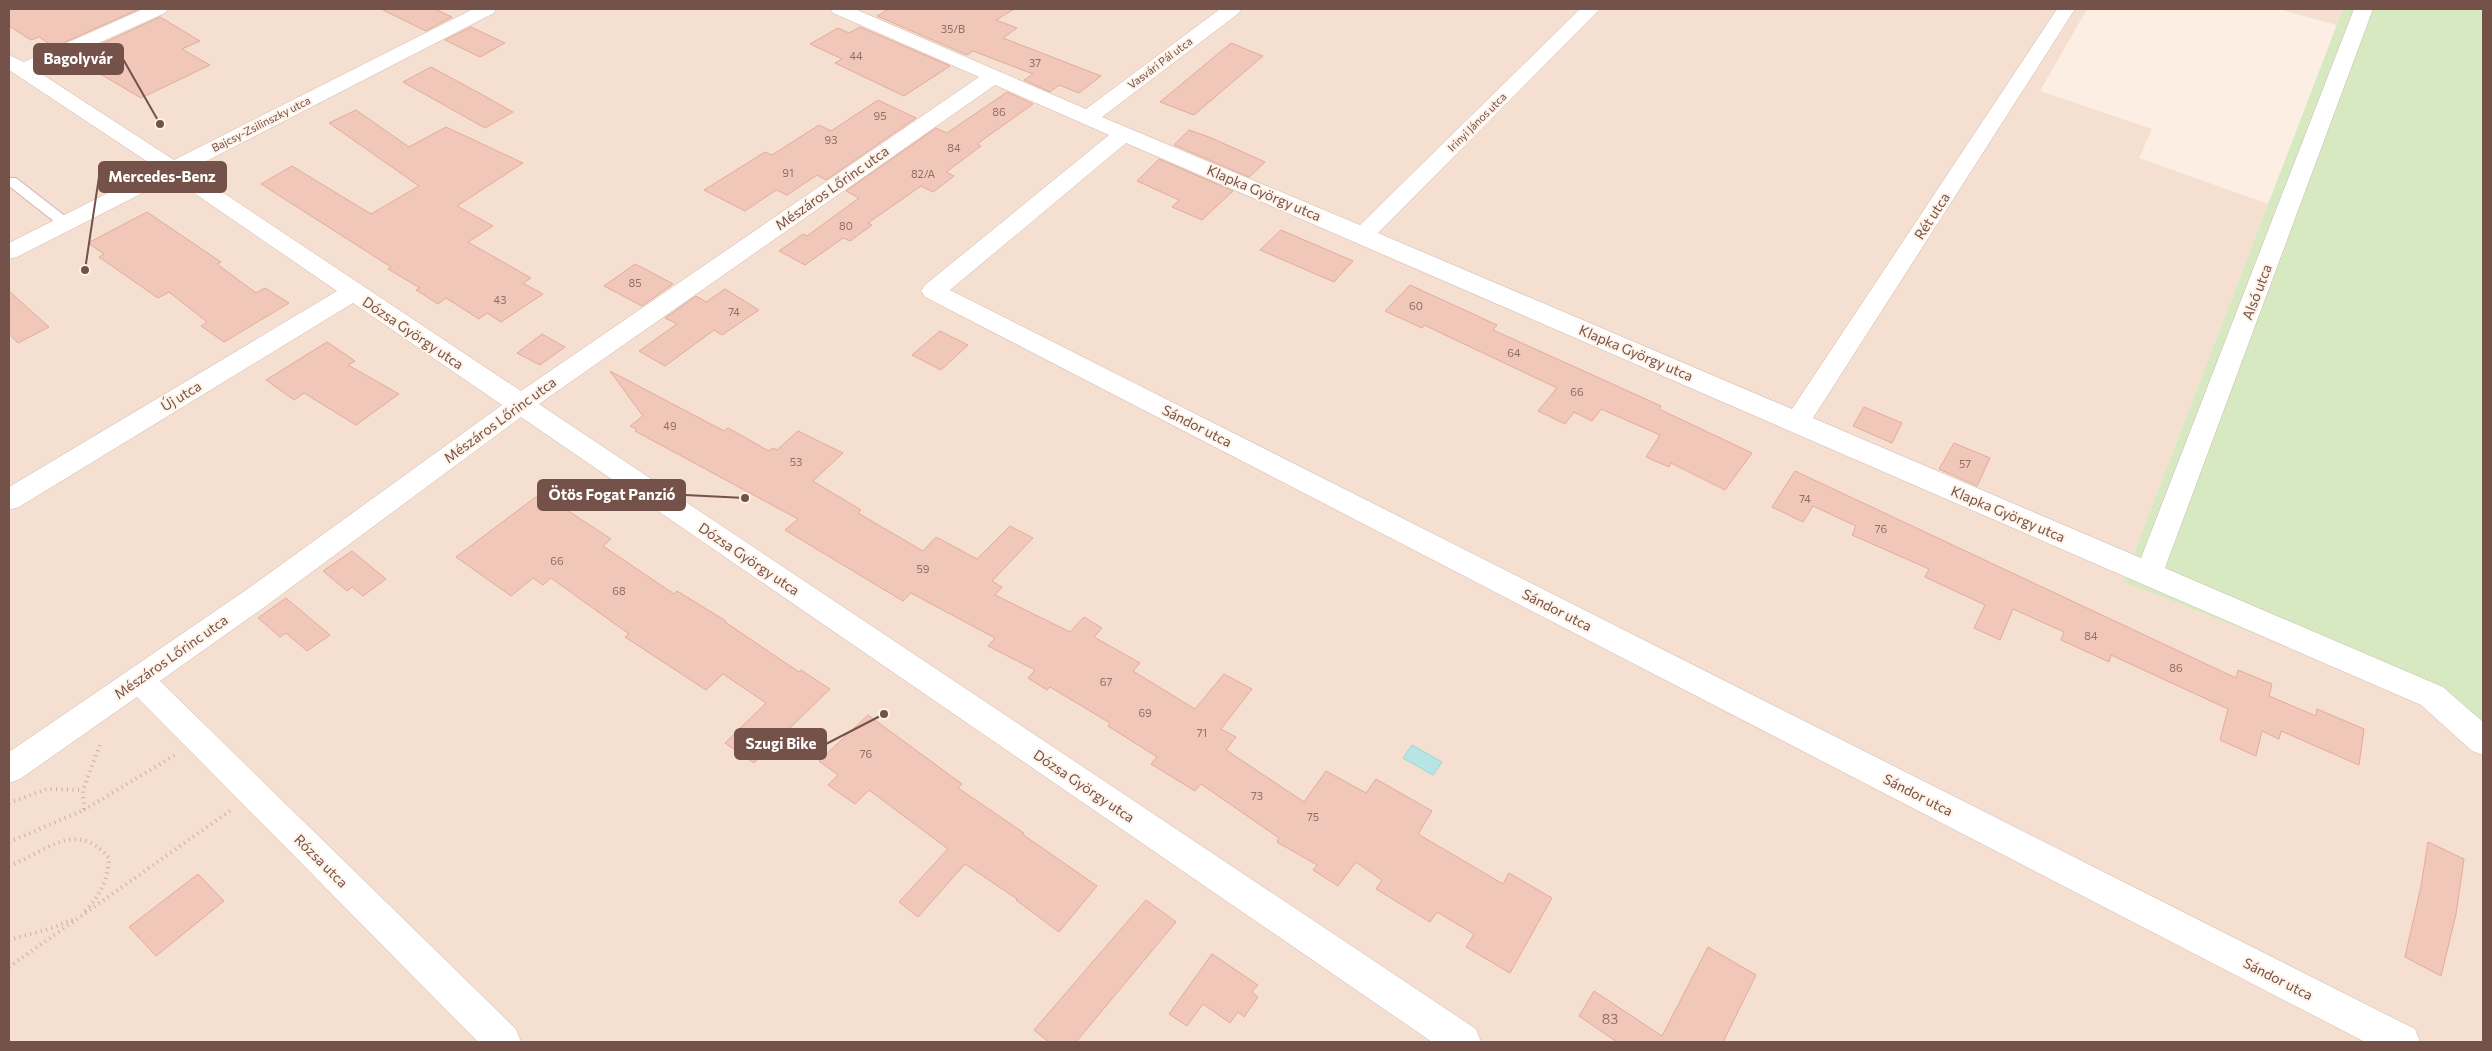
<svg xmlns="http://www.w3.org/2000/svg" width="2492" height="1051" font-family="Commissioner,sans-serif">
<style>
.residential{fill:#f4dfd1}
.green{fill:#d7e9c1}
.water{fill:#b7e5e5;stroke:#9dd7d7}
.building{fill:#f1c7ba;stroke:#e4ab9a}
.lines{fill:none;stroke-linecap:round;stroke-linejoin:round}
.lane-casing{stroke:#cfb6ac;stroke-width:2}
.street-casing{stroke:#cfb6ac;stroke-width:1}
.path{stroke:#d6ab9d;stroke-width:4;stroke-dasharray:1 4.5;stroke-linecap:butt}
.lane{fill:#fff;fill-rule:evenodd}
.street{fill:#fff;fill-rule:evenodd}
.labels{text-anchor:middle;stroke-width:4;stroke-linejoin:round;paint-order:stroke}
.number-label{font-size:11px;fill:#936e65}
.far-street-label{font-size:11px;fill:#745149;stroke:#fff3e8}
.street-label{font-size:14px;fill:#745149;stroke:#fff3e8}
.near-number-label{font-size:14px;fill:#936e65}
.leader{fill:none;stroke:#745149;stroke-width:2}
.callout-dot{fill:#745149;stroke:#fff3e8;stroke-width:2}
.callout{fill:#745149;stroke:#745149;stroke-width:2}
.callout-label{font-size:15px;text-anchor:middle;font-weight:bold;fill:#fff}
</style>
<rect width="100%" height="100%" fill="#fceee2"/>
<g class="residential">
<polygon points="9,9 2087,9 2040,91 2152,129 2139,158 2268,204 2123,582 2483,722 2483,1042 9,1042"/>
<polygon points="2278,9 2343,9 2337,25"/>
</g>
<polygon class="green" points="2343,9 2483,9 2483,722 2123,582"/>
<polygon class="water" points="1412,745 1442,762 1433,775 1403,758"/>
<g class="building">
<polygon points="9,9 139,9 54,47 39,37 31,40 9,26"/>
<polygon points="381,9 435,9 452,17 426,31"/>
<polygon points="889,9 1014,9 996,20 1017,28 1003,38 1101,76 1079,93 1059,85 1050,92 1024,80 1033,74 973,51 967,55 877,16"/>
<polygon points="160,17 200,41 182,49 210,65 141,98 97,72 94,73 71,58"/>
<polygon points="471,27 505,43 480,57 445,40"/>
<polygon points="860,27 950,66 904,96 835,63 842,59 810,44 838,28 849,33"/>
<polygon points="1231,43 1263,56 1194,115 1160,102"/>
<polygon points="431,67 481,94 513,112 485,128 403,82"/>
<polygon points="1007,92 1033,104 977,144 981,146 946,172 954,176 933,192 921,186 868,223 872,225 850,241 843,238 805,265 779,251 803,234 807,236 859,198 846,191 936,128 947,133"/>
<polygon points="878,100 916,118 826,180 817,175 787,195 776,190 745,211 704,190 765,152 772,155 819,125 831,131"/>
<polygon points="356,110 409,147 446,127 523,163 457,206 493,226 468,242 531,278 523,283 543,294 501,322 487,313 479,319 446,298 438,304 416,290 420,288 388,269 391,267 261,184 292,166 371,214 419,186 329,123"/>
<polygon points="1189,130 1209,137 1265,162 1249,177 1174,145"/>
<polygon points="1159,159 1233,191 1202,220 1172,207 1179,200 1137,181"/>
<polygon points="147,212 221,262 217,264 256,293 265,288 289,303 224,342 201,326 207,322 169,292 158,298 99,257 104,254 88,243"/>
<polygon points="1281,230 1353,261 1334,282 1260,250"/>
<polygon points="635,264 647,270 673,284 642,306 604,286"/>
<polygon points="1410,285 1497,325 1493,330 1661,406 1659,409 1752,453 1725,490 1671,463 1669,467 1646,457 1660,435 1601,409 1592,421 1574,412 1565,424 1538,411 1557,388 1424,325 1422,328 1385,311"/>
<polygon points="725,289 759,310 722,335 714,330 665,366 639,351 677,324 665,318 696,296 706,302"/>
<polygon points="9,291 49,327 18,343 9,334"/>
<polygon points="940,331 968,345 941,370 912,355"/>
<polygon points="542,334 565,347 540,365 517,353"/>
<polygon points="327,342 355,361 348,365 399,394 356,425 304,393 294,400 266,380"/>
<polygon points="610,371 724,431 728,428 769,451 773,448 777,450 798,431 843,453 813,481 861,510 858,513 923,551 936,537 977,559 1010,526 1033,538 992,581 1002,587 995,595 1070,632 1084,617 1102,628 1094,637 1140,663 1133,671 1195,709 1224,674 1252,689 1221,729 1236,737 1226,750 1304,802 1326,771 1366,793 1376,779 1432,811 1418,834 1503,884 1509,873 1552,898 1510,973 1466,947 1474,934 1437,912 1430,922 1376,889 1382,880 1356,862 1338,886 1313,870 1317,865 1277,842 1279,838 1201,784 1195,791 1151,764 1157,757 1108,726 1110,723 1050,687 1047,690 1028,678 1035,670 988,646 995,638 911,593 903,601 878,586 785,530 798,519 635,431 636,429 630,426 643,416"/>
<polygon points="1864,407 1902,423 1892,443 1853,426"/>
<polygon points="1954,443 1990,458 1977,486 1939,469"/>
<polygon points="1795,471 2236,678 2238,670 2272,684 2269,696 2316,716 2317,709 2364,729 2359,765 2281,731 2279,739 2262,731 2256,756 2220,740 2228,709 2111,655 2109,662 2061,640 2064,632 2013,609 2000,640 1974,628 1985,605 1925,577 1929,569 1852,535 1856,526 1813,506 1803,522 1772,507"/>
<polygon points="541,493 611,539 603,546 674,594 677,591 726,621 725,622 799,672 801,670 830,689 754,763 725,743 766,703 723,674 706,690 625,637 629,634 551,578 543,585 533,578 511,596 456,557"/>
<polygon points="352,551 386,579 363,596 352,587 347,591 323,571"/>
<polygon points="286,598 330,635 307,651 286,633 280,637 258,618"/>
<polygon points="868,715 962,784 958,788 1024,833 1022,834 1097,886 1059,932 1016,900 1017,899 965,864 918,917 899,902 948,849 869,790 855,804 828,785 838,775 819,761"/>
<polygon points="2428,842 2464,859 2456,914 2441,976 2405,957 2421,886"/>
<polygon points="198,874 224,901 156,956 129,927"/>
<polygon points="1146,900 1176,922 1076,1042 1049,1042 1034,1030"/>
<polygon points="1708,947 1756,975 1723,1042 1617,1042 1579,1016 1594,991 1662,1036"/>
<polygon points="1212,954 1258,985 1252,992 1258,997 1244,1017 1238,1012 1230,1023 1203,1004 1187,1026 1169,1014"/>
</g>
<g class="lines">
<g class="lane-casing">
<polygon id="lane" points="9,178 16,178 70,220 72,223 70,226 60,226 9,186"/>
</g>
<g class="street-casing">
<polygon id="street" points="143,9 168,9 165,13 37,71 174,160 473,9 496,9 494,13 189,170 521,391 979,77 833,13 831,9 855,9 1086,109 1220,9 1241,9 1239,13 1102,117 1360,225 1580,9 1600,9 1378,233 1792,409 2057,9 2075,9 1813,418 2141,558 2354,9 2373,9 2165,568 2443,687 2483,722 2483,755 2472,751 2421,705 1126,143 950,290 2415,1029 2420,1042 2365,1042 925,297 921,291 925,285 1109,135 995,85 539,404 1476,1029 1481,1042 1432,1042 521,417 266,606 160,681 516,1029 521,1042 478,1042 137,697 20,779 9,783 9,752 246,590 502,405 353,303 19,507 9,510 9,487 337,291 172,178 17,257 9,259 9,243 157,168 9,70 9,55 24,62"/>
</g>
<g class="path">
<polyline points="9,803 47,789 83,790"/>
<polyline points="84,810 175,755"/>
<polyline points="9,842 84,810 83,790 101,742"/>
<path d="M9,866c38,-14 66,-48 100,-8 -1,23 -9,37 -24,53"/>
<polyline points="9,940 52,928 74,919"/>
<polyline points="9,967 231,810"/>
</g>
<use href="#lane" class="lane"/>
<use href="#street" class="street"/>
</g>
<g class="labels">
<g class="number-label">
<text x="953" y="33">35/B</text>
<text x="856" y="60">44</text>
<text x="1035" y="67">37</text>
<text x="999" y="116">86</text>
<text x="880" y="120">95</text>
<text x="831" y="144">93</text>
<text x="954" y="152">84</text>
<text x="788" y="177">91</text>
<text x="923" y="178">82/A</text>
<text x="846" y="230">80</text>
<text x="635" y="287">85</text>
<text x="500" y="304">43</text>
<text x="1416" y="310">60</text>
<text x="734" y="316">74</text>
<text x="1514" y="357">64</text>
<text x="1577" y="396">66</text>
<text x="670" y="430">49</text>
<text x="796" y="466">53</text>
<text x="1965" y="468">57</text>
<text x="1805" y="503">74</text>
<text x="1881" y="533">76</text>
<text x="557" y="565">66</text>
<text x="923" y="573">59</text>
<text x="619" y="595">68</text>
<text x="2091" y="640">84</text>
<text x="2176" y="672">86</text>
<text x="1106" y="686">67</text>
<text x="1145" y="717">69</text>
<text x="1202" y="737">71</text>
<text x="866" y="758">76</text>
<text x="1257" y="800">73</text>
<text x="1313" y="821">75</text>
</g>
<g class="far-street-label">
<text transform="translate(1160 63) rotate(-37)" y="4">Vasvári Pál utca</text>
<text transform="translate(1477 122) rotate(-45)" y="4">Irinyi János utca</text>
<text transform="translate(261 124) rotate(-27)" y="4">Bajcsy-Zsilinszky utca</text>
</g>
<g class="street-label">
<text transform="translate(832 188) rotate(-35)" y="5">Mészáros Lőrinc utca</text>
<text transform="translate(1264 193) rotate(23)" y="5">Klapka György utca</text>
<text transform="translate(1932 216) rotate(-57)" y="5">Rét utca</text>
<text transform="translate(2257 292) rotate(-69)" y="5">Alsó utca</text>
<text transform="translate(413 333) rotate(34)" y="5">Dózsa György utca</text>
<text transform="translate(1636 353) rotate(23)" y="5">Klapka György utca</text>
<text transform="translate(181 396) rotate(-31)" y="5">Új utca</text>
<text transform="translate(500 420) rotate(-36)" y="5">Mészáros Lőrinc utca</text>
<text transform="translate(1197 426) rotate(27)" y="5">Sándor utca</text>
<text transform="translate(2008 514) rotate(23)" y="5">Klapka György utca</text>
<text transform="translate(749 559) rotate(34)" y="5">Dózsa György utca</text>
<text transform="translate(1557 610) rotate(27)" y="5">Sándor utca</text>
<text transform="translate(171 657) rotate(-35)" y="5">Mészáros Lőrinc utca</text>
<text transform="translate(1084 786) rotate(34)" y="5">Dózsa György utca</text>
<text transform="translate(1918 795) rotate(27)" y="5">Sándor utca</text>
<text transform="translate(321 861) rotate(45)" y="5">Rózsa utca</text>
<text transform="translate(2278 979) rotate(27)" y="5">Sándor utca</text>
</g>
<g class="near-number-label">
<text x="1610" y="1024">83</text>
</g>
</g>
<path class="leader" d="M160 124L123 59M85 270L99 177M745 498L685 495M884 714L826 744"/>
<g class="callout-dot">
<circle cx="160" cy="124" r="5"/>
<circle cx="85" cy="270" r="5"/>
<circle cx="745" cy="498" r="5"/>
<circle cx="884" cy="714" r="5"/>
</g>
<g class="callout">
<rect x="34" y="44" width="89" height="30" rx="5"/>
<rect x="99" y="162" width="127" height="30" rx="5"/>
<rect x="538" y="480" width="147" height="30" rx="5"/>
<rect x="735" y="729" width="91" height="30" rx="5"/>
</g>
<g class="callout-label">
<text x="78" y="64">Bagolyvár</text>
<text x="162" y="182">Mercedes-Benz</text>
<text x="612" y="500">Ötös Fogat Panzió</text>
<text x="781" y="749">Szugi Bike</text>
</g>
<rect width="2492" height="1051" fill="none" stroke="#745149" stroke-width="20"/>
</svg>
